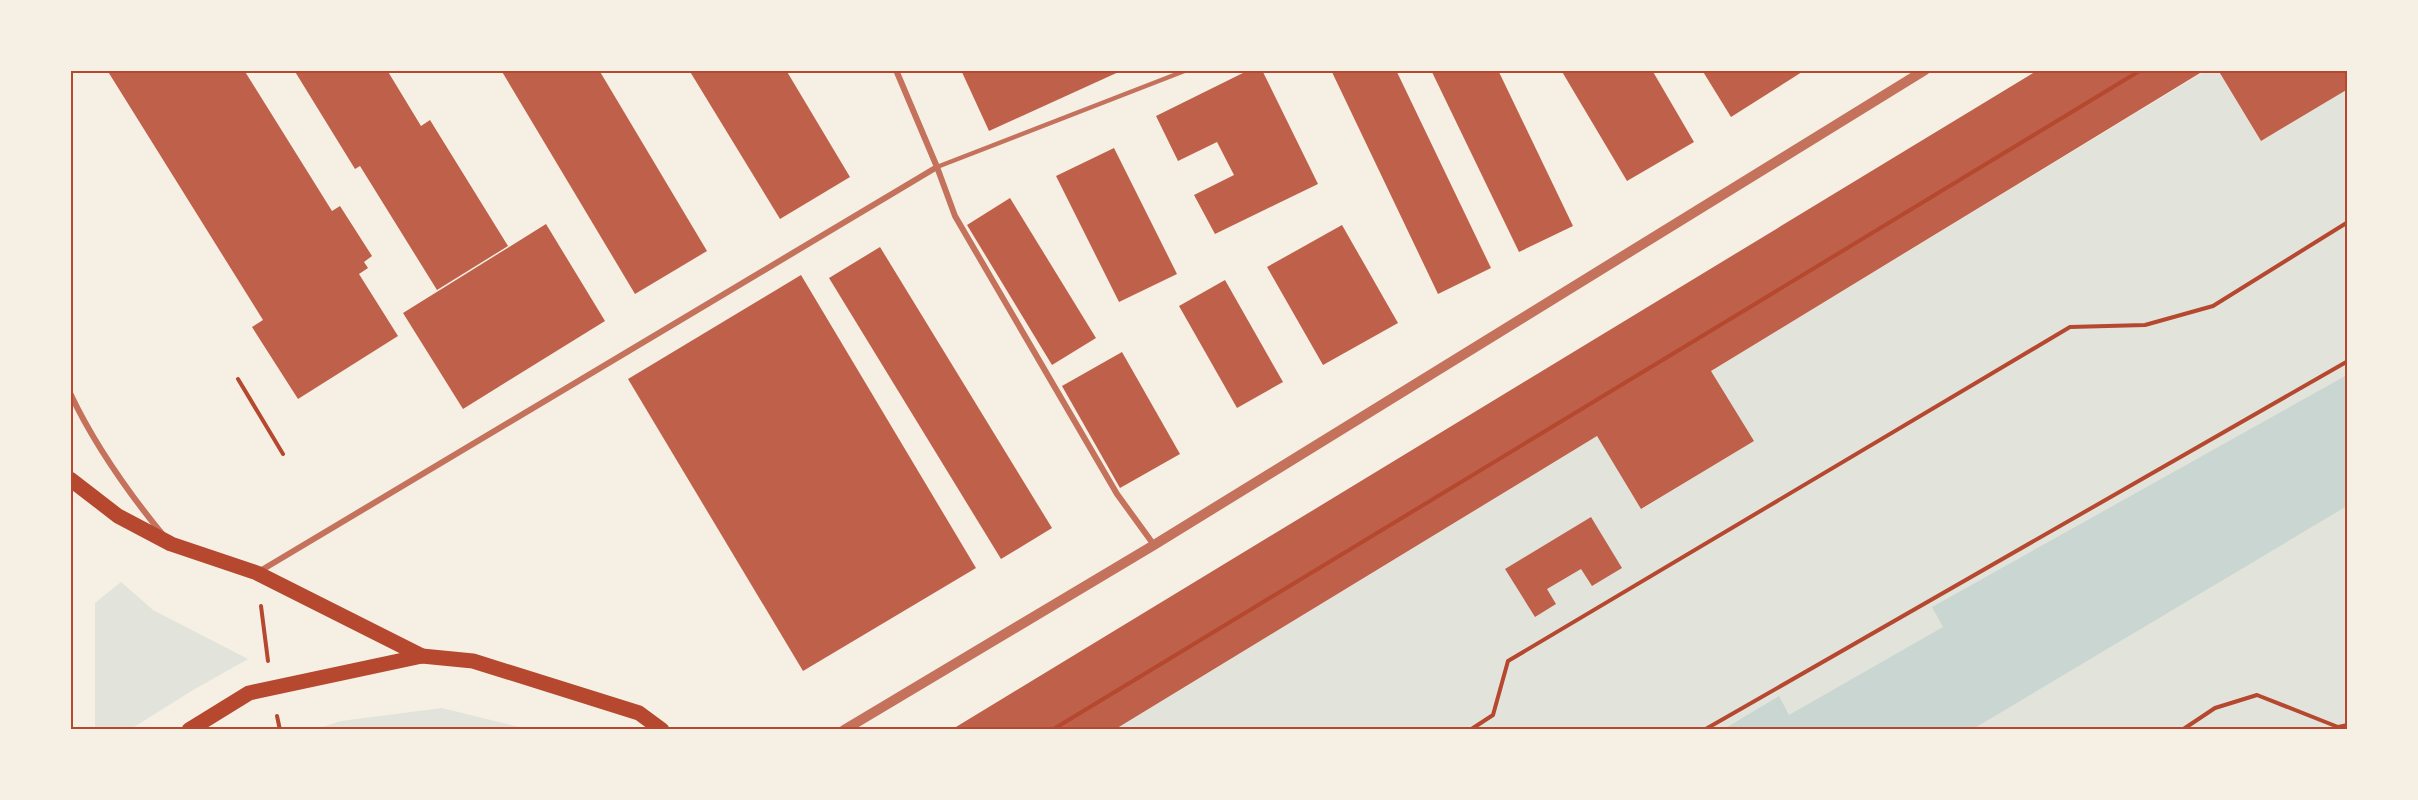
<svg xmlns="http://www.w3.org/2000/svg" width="2418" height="800" font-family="'Alegreya Sans',sans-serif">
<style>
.green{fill:#e2e4dc}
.water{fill:#c9d6d2}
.building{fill:#bf614a}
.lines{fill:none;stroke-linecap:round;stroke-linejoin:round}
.path{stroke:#b5482f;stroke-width:4}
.service{stroke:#c5725c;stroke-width:4.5}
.minor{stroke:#c5725c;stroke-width:6}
.tertiary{stroke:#c5725c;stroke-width:10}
.primary{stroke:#b5482f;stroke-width:15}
.neatline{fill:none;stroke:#b5482f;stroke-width:2}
</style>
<rect width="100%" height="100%" fill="#f6efe4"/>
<g class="green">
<polygon points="2205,71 2218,71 2261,141 2347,89 2347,729 1114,730 1597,436 1642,509 1753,441 1711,371"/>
<polygon points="121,582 153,610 248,659 193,690 131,729 95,729 95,603"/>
<polygon points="442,708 527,729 316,729 341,721"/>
</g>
<polygon class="water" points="2347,375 2347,506 1973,729 1724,729 1779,696 1789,715 1943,627 1932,607"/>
<g class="building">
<polygon points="107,70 244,70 332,211 340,206 372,256 364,262 368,268 359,274 398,336 298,399 252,327 263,320"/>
<polygon points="294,70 387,70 421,126 430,120 508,246 437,290 360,166 355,169"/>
<polygon points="501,70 599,70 707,251 635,294"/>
<polygon points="689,70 786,70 850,177 780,219"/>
<polygon points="961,70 1123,70 989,131"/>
<polygon points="1249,70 1262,70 1318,184 1215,234 1194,195 1234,175 1217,142 1178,161 1156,116"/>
<polygon points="1331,70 1396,70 1491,268 1438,294"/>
<polygon points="1431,70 1498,70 1573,226 1519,252"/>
<polygon points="1561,70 1652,70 1694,142 1627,181"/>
<polygon points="1702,70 1805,70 1731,117"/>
<polygon points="2038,70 2205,70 1711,371 1754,441 1641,509 1597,436 1114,730 951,730"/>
<polygon points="2218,70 2348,70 2348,89 2261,141"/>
<polygon points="1114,148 1177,274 1119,302 1056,176"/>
<polygon points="1010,198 1096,338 1052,365 967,225"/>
<polygon points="546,224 605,321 463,409 403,313"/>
<polygon points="1342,225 1398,323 1323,365 1267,267"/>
<polygon points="880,247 1052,528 1001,559 829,278"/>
<polygon points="801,275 976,568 803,671 628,379"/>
<polygon points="1225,280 1283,382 1237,408 1179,306"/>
<polygon points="1122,352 1180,454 1120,488 1062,386"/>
<polygon points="1591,517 1622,568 1592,586 1581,569 1547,589 1556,604 1535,617 1505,569"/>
</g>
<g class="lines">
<g class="path">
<polyline points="238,379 283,454"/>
<polyline points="261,606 268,661"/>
<polyline points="277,716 280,730"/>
<polyline points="1052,730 2141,70"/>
<polyline points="1470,730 1493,715 1508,661 2070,327 2145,325 2213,306 2348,222"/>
<polyline points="1704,730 2348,361"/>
<polyline points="2182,730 2215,708 2257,695 2338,727 2348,725"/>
</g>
<polyline class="service" points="937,167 1187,70"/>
<g class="minor">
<polyline points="896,70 937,167"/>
<path d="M70,393c24,51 57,98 93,142"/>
<polyline points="260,571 937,167 955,216 1117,494 1154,545"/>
</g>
<polyline class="tertiary" points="844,730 1154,545 1925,70"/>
<g class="primary">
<polyline points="70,479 118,516 171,544 257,573 422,656"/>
<polyline points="189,730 249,693 422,656 473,661 639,713 662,730"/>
</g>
</g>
<rect width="2418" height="800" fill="none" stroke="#f6efe4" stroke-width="144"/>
<rect x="72" y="72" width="2274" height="656" class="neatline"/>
</svg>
